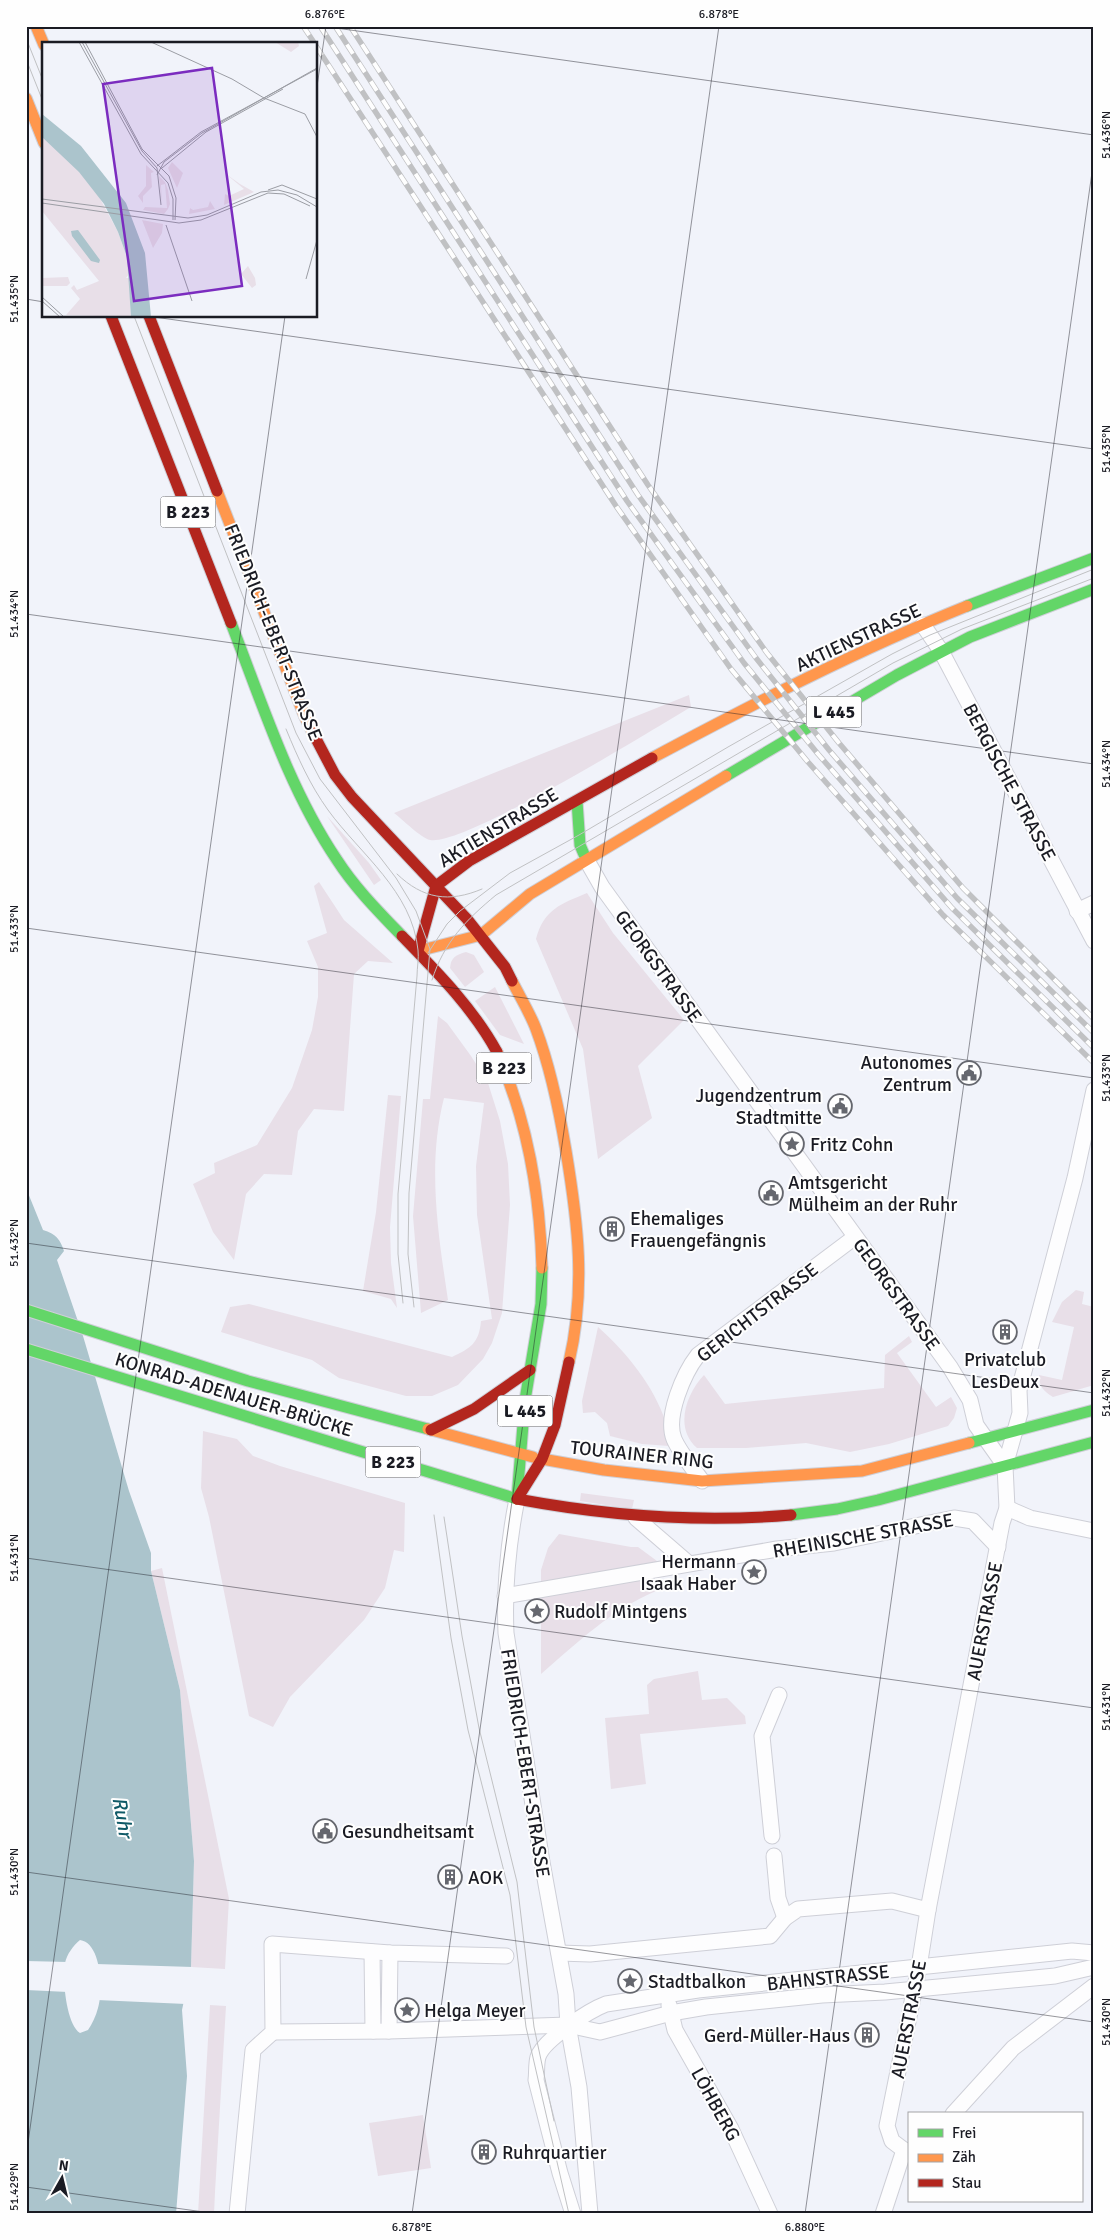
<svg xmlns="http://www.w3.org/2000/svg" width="1120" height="2240" font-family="Signika,sans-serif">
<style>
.green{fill:#e8dfe8}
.water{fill:#abc4cc;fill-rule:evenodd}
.pier{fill:#f1f3fa}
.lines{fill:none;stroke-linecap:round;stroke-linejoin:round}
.street-casing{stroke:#cecfd7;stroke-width:17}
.fast-casing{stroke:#cecfd7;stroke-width:13}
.slow-casing{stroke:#cecfd7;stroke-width:13}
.jam-casing{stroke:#cecfd7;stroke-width:13}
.street{stroke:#fdfdfe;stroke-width:15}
.fast{stroke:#63d668;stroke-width:11}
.slow{stroke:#ff974d;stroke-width:11}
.jam{stroke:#b3261e;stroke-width:11}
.tram{stroke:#c0c1c3;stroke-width:1}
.rail-casing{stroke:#c0c1c3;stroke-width:5.5}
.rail{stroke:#fefefe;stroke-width:4;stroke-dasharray:11;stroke-linecap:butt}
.ticks{fill:none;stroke:#1a1b23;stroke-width:1;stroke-opacity:0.45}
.labels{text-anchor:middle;stroke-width:4;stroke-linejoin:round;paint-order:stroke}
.shield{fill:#fefefe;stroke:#5e5f65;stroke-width:1}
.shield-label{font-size:18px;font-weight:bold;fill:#1a1b23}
.street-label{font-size:19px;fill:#1a1b23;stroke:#fefefe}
.poi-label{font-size:19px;fill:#1a1b23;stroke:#fefefe;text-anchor:start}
.water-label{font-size:20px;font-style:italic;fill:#105a67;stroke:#fefefe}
.inset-road{fill:none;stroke:#9b9da4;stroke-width:1}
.view{fill:#7b2cbf;fill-opacity:0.15;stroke:#7b2cbf;stroke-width:2.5}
.inset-edge{fill:none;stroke:#1a1b23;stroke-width:2.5}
.neatline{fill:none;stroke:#1a1b23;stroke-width:2}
.ticks-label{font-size:12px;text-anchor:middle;fill:#1a1b23}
</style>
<rect width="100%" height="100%" fill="#f1f3fa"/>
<g class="green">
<path d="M689,695l2,12c-39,23 -228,140 -261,133 -9,-2 -28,-21 -36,-27z"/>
<polygon points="327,816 369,863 381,880 374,885"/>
<polygon points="319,882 344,920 393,963 368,961 354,974 344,1111 314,1109 298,1131 292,1175 264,1174 246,1194 234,1260 213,1232 193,1184 215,1173 214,1163 257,1145 292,1088 312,1030 318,997 318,967 307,941 327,933 314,886"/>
<path d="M587,893l26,40 71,87 -46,46 14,52 -54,41 -15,-110 -47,-110c8,-30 25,-35 51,-46z"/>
<path d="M466,952l8,3 10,17 -19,15 -15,-19c1,-11 6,-13 16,-16z"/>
<polygon points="495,987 524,1044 500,1035 475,1001"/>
<path d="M438,1016l9,7 24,33 17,27 12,38 8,43 2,41 -8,108 -10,30 -9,16 -25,26 -26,11h-26l-67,-18 -27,-18 -91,-28 9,-25 19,-3 203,53c19,-9 27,-14 29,-36l11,-2 -15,-104 -1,-49 8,-63 -40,-5c-17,67 -6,135 4,202l-27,13 -8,-97 10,-117h7z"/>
<polygon points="388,1095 401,1096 390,1227 391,1263 397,1308 391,1299 363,1291 376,1212"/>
<path d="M1076,1290l8,2 -2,12 12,3v78l-41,12c-10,-6 -14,-11 -14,-22l23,5 12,-53 -22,-5 10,-20z"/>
<path d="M598,1327c29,26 56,59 68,96 3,7 2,16 3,23l-27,-2 -32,-8 -3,-13 -12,-11 -12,1 -1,-12z"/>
<path d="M909,1336l3,6 -15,11 39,54 15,-10 6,11 -3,10 -6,8 -59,18 -39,8 -44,-9 -60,5h-49c-23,-20 -11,-54 7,-73l21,29 159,-16 1,-33z"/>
<polygon points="203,1431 237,1439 253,1456 280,1466 405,1503 404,1552 394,1550 385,1588 364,1620 290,1697 273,1727 249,1716 209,1517 201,1488"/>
<polygon points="581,1493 634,1500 632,1509 580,1501"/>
<path d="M559,1534l72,13h7l19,14 -12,22 11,8c-45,19 -78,51 -115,83v-104l7,-22z"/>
<polygon points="162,1568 229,1899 225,1969 191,1967 194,1861 180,1690 151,1571"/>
<polygon points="698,1671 702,1700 727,1698 745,1716 746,1724 640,1734 646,1784 611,1789 605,1718 649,1714 647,1685 654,1679"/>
<polygon points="210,2005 226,2006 215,2192 214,2214 198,2214"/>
<polygon points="423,2115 431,2168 378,2176 369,2123"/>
</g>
<path class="water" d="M26,1188l17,42c13,4 17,9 21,21l-7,9 26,76 46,155 22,62v18l29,119 14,171 -3,106 -9,43 5,66 -11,138h-150zM80,1940c22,3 23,52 18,68 -2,8 -6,16 -10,22l-8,3c-14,-9 -18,-56 -15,-70 2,-9 8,-17 15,-23z"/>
<g class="pier">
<polygon points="26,1961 68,1962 68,1992 26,1990"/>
<polygon points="96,1964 193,1967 186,2004 97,2000"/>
</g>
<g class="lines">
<g class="street-casing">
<g id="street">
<polyline points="923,625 941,651 1094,941"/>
<polyline points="586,859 602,887 950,1367 970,1400 976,1425 1005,1466"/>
<polyline points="1077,911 1094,903"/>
<path d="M702,1481c-9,-13 -22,-28 -28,-42 -9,-23 10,-66 24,-84l157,-118"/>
<path d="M517,1499c-9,45 -13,88 -11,134l36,229 24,132 2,31 11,62 11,127"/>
<polyline points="1007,1508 1030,1518 1094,1531"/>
<polyline points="636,1518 688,1563"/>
<polyline points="505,1596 777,1549 834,1543 954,1518 973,1521 998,1547"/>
<polyline points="772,1836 762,1736 779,1695"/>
<polyline points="774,1856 778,1898 785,1918"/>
<polyline points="372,1952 373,2031"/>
<polyline points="559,1953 590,1954 770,1936 785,1918 798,1909 892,1901 928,1910"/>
<polyline points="669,2005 675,2030 731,2129 770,2214"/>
<polyline points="389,2031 390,1953"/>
<polyline points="273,2032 389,2031 568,2025 600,2032 671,2013 706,2007 822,1995 885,1992 1055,1976 1094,1967"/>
<polyline points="953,2114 1013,2048 1094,1986"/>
<polyline points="904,2150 892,2141 887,2126 919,1967 928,1910 1002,1523 1007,1508 1005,1466 1020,1413 1019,1390 1075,1178 1094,1090"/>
<polyline points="237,2214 253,2050 273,2032 272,1944 390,1953 506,1956"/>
<path d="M573,2214l-13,-41 -24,-93c1,-7 0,-16 2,-23 5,-17 52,-47 68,-53l92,-14 374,-39 22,2"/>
<polyline points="883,2214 904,2150"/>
</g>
</g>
<g class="fast-casing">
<g id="fast">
<polyline points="967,606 1094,558"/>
<path d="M231,623c31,80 58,166 106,237 18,28 42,52 65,76"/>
<polyline points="726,776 897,675 970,637 1094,589"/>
<polyline points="577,801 580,845 586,859"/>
<polyline points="26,1310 248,1381 428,1429"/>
<polyline points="26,1349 517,1499"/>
<polyline points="969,1443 1094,1410"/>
<polyline points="517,1498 525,1400 541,1304 542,1268"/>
<polyline points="791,1515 837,1509 878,1500 1094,1442"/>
</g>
</g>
<g class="slow-casing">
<g id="slow">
<polyline points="36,26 44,45"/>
<polyline points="26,98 44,143"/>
<polyline points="217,491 304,715 313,733"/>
<path d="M652,758c103,-55 206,-108 315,-152"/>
<polyline points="418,951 481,935 530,894 726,776"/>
<path d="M512,981c8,16 18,32 24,48 15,40 23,80 30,122 12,72 20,138 3,211"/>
<path d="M497,1052c30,67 43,143 45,216"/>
<polyline points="428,1429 533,1457"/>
<polyline points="542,1459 604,1470 702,1481 862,1471 969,1443"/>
</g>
</g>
<g class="jam-casing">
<g id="jam">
<polyline points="111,316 231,623"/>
<polyline points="149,316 217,491"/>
<polyline points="313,733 335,775 352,797 467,919 505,967 512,981"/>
<path d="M402,936c35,36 71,72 95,116"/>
<polyline points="418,951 436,886 469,861 652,758"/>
<polyline points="431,1430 474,1409 530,1370"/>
<path d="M517,1499c91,17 181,24 274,16"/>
<polyline points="517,1499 542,1459 555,1425 569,1362"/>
</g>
</g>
<use href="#street" class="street"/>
<use href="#fast" class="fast"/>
<use href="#slow" class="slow"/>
<use href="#jam" class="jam"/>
<g class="tram">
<polyline points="26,38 44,83"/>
<polyline points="26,59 44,104"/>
<polyline points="134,316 296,733 320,779 396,878 416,911 430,949 409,1193 408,1254 414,1307"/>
<path d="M286,729c12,29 24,56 42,81 32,44 84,81 90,140 1,8 -1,18 -1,26l-19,218v60l5,49"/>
<path d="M397,874c26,25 52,29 85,15"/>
<polyline points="428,953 447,924 460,911 510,873 579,835 728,747 892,654 930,635 1094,569"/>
<path d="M432,980c12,-38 34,-60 64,-85l397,-232 69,-34 132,-51"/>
<polyline points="434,1515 451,1638 468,1730 510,1895 526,2027 569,2214"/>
<polyline points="444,1517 462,1636 479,1728 517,1882 534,2027 554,2121"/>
</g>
<g class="rail-casing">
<g id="rail">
<polyline points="303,26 315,44"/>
<polyline points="320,26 627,501 744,663 818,754 952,908 1094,1048"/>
<polyline points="335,26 638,495 756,658 829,750 957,898 1094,1033"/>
<polyline points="350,26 648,485 767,653 839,743 963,888 1094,1019"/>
<polyline points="316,46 616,506 731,669 808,762 943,915 1094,1063"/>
</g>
</g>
<use href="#rail" class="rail"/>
</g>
<path class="ticks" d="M322,26l772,109M316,93l10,-67M26,299l18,3M147,316l947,133M26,614l1068,150M26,928l1068,150M26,1243l1068,150M26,1558l1068,150M26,1872l1068,150M26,2157l259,-1841M26,2187l192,27M412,2214l307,-2188M805,2214l289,-2056"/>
<defs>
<g id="civic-ring" transform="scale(1.25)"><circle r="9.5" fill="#fefefe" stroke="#65676e" stroke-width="1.5"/><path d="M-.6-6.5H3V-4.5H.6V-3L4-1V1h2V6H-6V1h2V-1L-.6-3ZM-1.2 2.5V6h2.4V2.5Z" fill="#65676e"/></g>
<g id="sight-ring" transform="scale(1.25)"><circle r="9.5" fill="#fefefe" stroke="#65676e" stroke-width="1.5"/><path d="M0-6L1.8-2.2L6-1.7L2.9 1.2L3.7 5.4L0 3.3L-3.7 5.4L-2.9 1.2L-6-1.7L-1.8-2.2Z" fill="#65676e"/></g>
<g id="building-ring" transform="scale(1.25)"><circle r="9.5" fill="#fefefe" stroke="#65676e" stroke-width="1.5"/><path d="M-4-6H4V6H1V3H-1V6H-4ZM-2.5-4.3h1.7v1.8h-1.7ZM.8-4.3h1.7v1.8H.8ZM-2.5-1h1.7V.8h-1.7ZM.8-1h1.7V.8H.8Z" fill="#65676e"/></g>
</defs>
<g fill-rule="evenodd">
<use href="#civic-ring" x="969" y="1073"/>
<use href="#civic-ring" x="840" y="1106"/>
<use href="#sight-ring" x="792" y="1144"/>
<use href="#civic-ring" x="771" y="1193"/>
<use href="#building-ring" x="612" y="1229"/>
<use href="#building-ring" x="1005" y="1332"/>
<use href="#sight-ring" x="754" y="1572"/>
<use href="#sight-ring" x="537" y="1611"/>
<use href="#civic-ring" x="325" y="1831"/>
<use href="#building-ring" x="450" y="1877"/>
<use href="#sight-ring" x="630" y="1981"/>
<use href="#sight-ring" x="407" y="2010"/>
<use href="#building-ring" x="867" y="2035"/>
<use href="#building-ring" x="484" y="2152"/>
</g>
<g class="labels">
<g class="shield">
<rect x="160.5" y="496.5" width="55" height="31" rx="4"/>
<rect x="806.5" y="696.5" width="55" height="31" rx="4"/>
<rect x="476.5" y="1052.5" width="55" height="31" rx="4"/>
<rect x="497.5" y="1395.5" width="55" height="31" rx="4"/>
<rect x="365.5" y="1446.5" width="55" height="31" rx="4"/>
</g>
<g class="shield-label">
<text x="188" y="518">B 223</text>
<text x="834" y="718">L 445</text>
<text x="504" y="1074">B 223</text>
<text x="525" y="1417">L 445</text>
<text x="393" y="1468">B 223</text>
</g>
<g class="street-label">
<text transform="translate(274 632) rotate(68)" y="7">FRIEDRICH-EBERT-STRASSE</text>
<text transform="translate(858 637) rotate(-25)" y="7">AKTIENSTRASSE</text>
<text transform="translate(1010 782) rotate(62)" y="7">BERGISCHE STRASSE</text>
<text transform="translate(498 827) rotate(-31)" y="7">AKTIENSTRASSE</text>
<text transform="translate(659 966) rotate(54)" y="7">GEORGSTRASSE</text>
<text transform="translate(897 1294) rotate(54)" y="7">GEORGSTRASSE</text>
<text transform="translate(757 1312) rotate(-38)" y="7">GERICHTSTRASSE</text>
<text transform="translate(234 1394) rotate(17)" y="7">KONRAD-ADENAUER-BRÜCKE</text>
<text transform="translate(642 1454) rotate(6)" y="7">TOURAINER RING</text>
<text transform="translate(863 1535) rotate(-10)" y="7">RHEINISCHE STRASSE</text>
<text transform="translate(984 1621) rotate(-79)" y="7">AUERSTRASSE</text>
<text transform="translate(526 1763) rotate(81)" y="7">FRIEDRICH-EBERT-STRASSE</text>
<text transform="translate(828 1977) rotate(-6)" y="7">BAHNSTRASSE</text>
<text transform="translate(908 2019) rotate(-79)" y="7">AUERSTRASSE</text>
<text transform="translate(716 2104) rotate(61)" y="7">LÖHBERG</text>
</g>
<g class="poi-label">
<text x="952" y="1069" text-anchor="end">Autonomes<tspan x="952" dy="22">Zentrum</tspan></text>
<text x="822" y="1102" text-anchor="end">Jugendzentrum<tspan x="822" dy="22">Stadtmitte</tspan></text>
<text x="810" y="1151">Fritz Cohn</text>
<text x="788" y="1189">Amtsgericht<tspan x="788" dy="22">Mülheim an der Ruhr</tspan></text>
<text x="630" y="1225">Ehemaliges<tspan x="630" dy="22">Frauengefängnis</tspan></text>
<text x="1005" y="1366" text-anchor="middle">Privatclub<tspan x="1005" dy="22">LesDeux</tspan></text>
<text x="736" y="1568" text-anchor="end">Hermann<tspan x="736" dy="22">Isaak Haber</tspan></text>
<text x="554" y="1618">Rudolf Mintgens</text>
<text x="342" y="1838">Gesundheitsamt</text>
<text x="468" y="1884">AOK</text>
<text x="648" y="1988">Stadtbalkon</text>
<text x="424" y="2017">Helga Meyer</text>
<text x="850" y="2042" text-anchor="end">Gerd-Müller-Haus</text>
<text x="502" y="2159">Ruhrquartier</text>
</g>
<g class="water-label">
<text transform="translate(123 1817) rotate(80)" y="7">Ruhr</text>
</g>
</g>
<g transform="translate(42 42)">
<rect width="275" height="275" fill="#f1f3fa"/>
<path d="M233,0h23l1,4 -8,6zM0,83l33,27 43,80 9,25 2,17 -3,4h3l2,39 -65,-2 14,-16 -9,-11 3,-3 3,5 22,-9 -57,-70zM130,120l11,11 -6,15 -9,-20zM104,123l8,7 -3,1 1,14 -9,9v7l-5,-7 8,-10zM184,132l14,10 14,8 -30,13 1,-11 4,2 15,-7zM117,134l6,6 3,8 2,14 -2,5 -4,5 -21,-4 2,-3 22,1 -2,-24 -4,1 1,21zM168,159l5,8 -26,5 1,-6 3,2 15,-3zM100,178l21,4 -1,9 -9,15zM206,224l7,12 1,7 -4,3 -11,-14zM26,235l2,6 -3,3h-25v-8z" fill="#e8dfe8"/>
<path d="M0,72l39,32 45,57 19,50 6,64h-20l-4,-60 -9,-25 -14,-28 -25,-32 -37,-35zM36,188l22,30 -1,3 -8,-2 -19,-25 -1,-5z" fill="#abc4cc"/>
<path class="inset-road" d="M37,0l62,112 27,29 5,16v21M40,0l60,109 15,17 4,37M43,0l57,107 27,27 7,22 -1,22M109,0l81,37 32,19 41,16 12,23M115,124l44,-34 116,-63M120,126l44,-36 77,-43M115,133l7,-13 38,-29 115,-65M226,148l14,-5 35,14M0,157l146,19 19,-3 54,-23 17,-2 19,5 20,12M0,161l137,20 22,-3 67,-27 16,1 26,12M124,183l26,76M264,237l11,-39M0,255l22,20M0,259l18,16"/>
<path class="view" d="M170,26l30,218 -108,15 -31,-217z"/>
<rect width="275" height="275" class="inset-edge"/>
</g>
<rect width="1120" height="2240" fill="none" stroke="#fefefe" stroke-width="55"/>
<rect x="908" y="2112" width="175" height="90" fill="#fefefe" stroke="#a3a3a6"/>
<rect x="918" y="2129" width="25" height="8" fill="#63d668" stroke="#a3a3a6"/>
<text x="952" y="2138" font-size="15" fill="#1a1b23">Frei</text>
<rect x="918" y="2154" width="25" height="8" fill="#ff974d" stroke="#a3a3a6"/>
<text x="952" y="2162" font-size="15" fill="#1a1b23">Zäh</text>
<rect x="918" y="2179" width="25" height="8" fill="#b3261e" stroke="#a3a3a6"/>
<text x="952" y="2188" font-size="15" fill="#1a1b23">Stau</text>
<g transform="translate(62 2178) rotate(8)" stroke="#fefefe" stroke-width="4" paint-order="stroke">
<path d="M0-4L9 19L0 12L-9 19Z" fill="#1a1b23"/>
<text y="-8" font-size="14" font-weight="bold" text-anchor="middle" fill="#1a1b23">N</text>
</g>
<rect x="28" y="28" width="1064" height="2184" class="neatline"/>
<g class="ticks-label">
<text x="325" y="18">6.876°E</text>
<text x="719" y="18">6.878°E</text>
<text transform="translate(1106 135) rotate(-90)" y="4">51.436°N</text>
<text transform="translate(14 299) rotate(-90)" y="4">51.435°N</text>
<text transform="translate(1106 449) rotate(-90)" y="4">51.435°N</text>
<text transform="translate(14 614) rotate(-90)" y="4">51.434°N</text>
<text transform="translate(1106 764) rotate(-90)" y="4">51.434°N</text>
<text transform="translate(14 929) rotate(-90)" y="4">51.433°N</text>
<text transform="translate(1106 1078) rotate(-90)" y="4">51.433°N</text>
<text transform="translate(14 1243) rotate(-90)" y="4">51.432°N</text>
<text transform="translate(1106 1393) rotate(-90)" y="4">51.432°N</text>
<text transform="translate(14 1558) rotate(-90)" y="4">51.431°N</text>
<text transform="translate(1106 1707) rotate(-90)" y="4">51.431°N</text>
<text transform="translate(14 1872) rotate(-90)" y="4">51.430°N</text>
<text transform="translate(1106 2022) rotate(-90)" y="4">51.430°N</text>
<text transform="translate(14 2187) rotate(-90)" y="4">51.429°N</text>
<text x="412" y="2231">6.878°E</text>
<text x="805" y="2231">6.880°E</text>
</g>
</svg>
